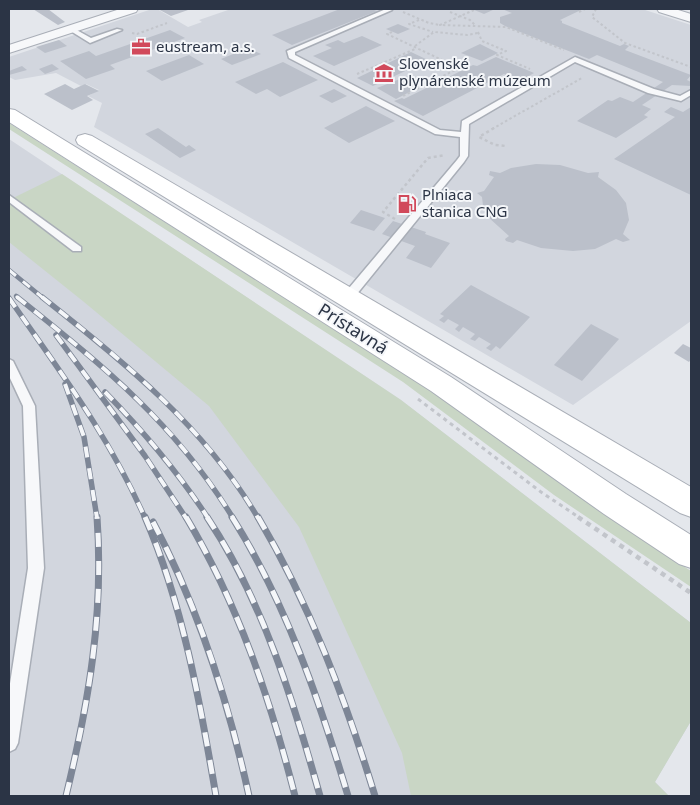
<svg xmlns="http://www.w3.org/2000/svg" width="700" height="805" font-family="'Noto Sans',sans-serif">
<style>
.built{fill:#d2d6de}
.green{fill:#c9d6c5}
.building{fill:#bbc0ca}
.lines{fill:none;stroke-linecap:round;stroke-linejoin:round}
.lane-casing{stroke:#a9aeb7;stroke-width:3}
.street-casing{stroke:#a9aeb7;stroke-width:2}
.secondary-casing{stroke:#a9aeb7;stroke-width:2}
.path-far3{stroke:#c2c5cb;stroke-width:2;stroke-dasharray:2.5 2.5;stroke-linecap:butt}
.path-far2{stroke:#c2c5cb;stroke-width:2.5;stroke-dasharray:3 3;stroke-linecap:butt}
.path-far1{stroke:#c2c5cb;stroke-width:3;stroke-dasharray:4 4;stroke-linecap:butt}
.path{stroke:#c2c5cb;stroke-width:4.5;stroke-dasharray:5 5;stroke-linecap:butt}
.lane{fill:#f7f8fa;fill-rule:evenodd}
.street{fill:#f7f8fa;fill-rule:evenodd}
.secondary{fill:#fff;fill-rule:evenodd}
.rail-far2-casing{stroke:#7d8696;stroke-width:4.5}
.rail-far1-casing{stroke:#7d8696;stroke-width:5.5}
.rail-casing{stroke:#7d8696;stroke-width:7}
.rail-far2{stroke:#f4f6f9;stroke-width:3;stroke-dasharray:9;stroke-linecap:butt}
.rail-far1{stroke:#f4f6f9;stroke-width:4;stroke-dasharray:11;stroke-linecap:butt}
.rail{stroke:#f4f6f9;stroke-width:5;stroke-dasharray:14;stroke-linecap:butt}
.labels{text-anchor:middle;stroke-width:4;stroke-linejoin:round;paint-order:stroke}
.far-poi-label{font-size:15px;fill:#2b3445;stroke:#f4f6f9;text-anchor:start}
.street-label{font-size:18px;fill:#2b3445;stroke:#f4f6f9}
</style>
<rect width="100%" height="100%" fill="#e4e7ec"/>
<g class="built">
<polygon points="152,9 157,9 188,27 202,22 199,20 231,9 642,9 691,25 691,321 573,405 94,127 102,103 88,96 99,90 86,84 81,86 56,73 15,80 9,77 9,57"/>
<polygon points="9,139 401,400 691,623 691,721 655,782 669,796 9,796"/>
</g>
<g class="green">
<polygon points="9,123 440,397 631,532 691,571 691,587 554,495 403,382 9,129"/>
<polygon points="62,174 401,400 691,623 691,721 655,782 669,796 411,796 402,753 299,527 209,406 84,302 9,242 9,200"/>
</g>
<g class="building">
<polygon points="33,9 48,9 65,22 58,25"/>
<polygon points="158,9 186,9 188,10 171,16"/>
<polygon points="340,9 371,9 377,11 292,45 272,35"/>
<polygon points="472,9 495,9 484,14"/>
<polygon points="502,9 583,9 560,20 562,21 562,23 620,46 624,44 629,46 625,50 691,75 687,80 691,82 691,86 672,85 642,105 651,109 644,115 648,117 616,138 577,121 608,100 612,101 620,97 633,102 663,82 597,55 589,59 505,26 500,23 500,17 512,13"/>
<polygon points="398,24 410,29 398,34 386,29"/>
<polygon points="170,30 185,38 110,65 115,69 86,79 60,61 89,51 96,56"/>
<polygon points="362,36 382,45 334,66 313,56 332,48 325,45 338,40 344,43"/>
<polygon points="59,40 67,46 45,53 36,47"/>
<polygon points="480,44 498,53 482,61 461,53"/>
<polygon points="248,48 261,54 232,65 221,59"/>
<polygon points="411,52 430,61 425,63 432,67 426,68 422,65 414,67 373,86 357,78"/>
<polygon points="189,55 204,64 162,81 146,71"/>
<polygon points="496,57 534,73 520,81 504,74 423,116 394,101 402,98 404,99 473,65 477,66"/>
<polygon points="283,62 318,80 280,97 267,89 256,94 235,82"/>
<polygon points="52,64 59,69 45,74 39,69"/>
<polygon points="22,66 27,70 9,75 9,71"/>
<polygon points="410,75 427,83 396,99 377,88"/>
<polygon points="65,84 74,89 85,84 99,91 87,96 93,100 72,110 44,94"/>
<polygon points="334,89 347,96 332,103 319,96"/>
<polygon points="366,106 395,121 349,143 324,128"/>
<polygon points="671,107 683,112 691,107 691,195 614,159 675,117 664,112"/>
<polygon points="158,128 186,147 189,145 196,150 180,158 145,134"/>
<polygon points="536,164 560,165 588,173 599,172 598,177 616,190 626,203 629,220 623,234 630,240 623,242 616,239 595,249 573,251 541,248 517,240 513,243 506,241 505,239 509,236 488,217 483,206 482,197 477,193 484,191 494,177 489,175 490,171 500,173 511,168"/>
<polygon points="361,210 385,218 374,231 350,223"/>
<polygon points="393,221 426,232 425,234 450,243 431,268 406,258 415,246 382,234"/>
<polygon points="471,285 530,317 500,349 496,346 491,351 486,348 491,344 479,337 475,341 470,339 475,334 463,327 459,332 455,329 459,325 448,319 444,323 439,320 444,316 440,314"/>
<polygon points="591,324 619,339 582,381 554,365"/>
<polygon points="683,344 691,348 691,359 689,362 674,353"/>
</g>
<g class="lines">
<g class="lane-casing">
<g id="lane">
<polygon points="386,9 392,10 295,52 295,55 440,130 461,132 462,121 575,57 654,89 680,96 691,90 691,95 681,101 648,93 575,62 469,124 468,156 464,162 352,300 344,300 343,297 344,294 457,160 460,156 460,137 435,134 289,58 287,51"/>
<polygon points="69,28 73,28 91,38 117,29 122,30 90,43 69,30"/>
<polygon points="9,195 81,247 81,251 73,251 9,202"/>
<polygon points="9,359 13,361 35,406 44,568 18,743 15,749 9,752 9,690 28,568 23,406 9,376"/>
</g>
</g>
<g class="street-casing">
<g id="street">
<polygon points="120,9 138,9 136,12 9,53 9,45"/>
<polygon points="657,9 675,9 691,14 691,22 659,12"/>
</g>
</g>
<g class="secondary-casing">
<g id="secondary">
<polygon points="9,109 15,110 451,377 626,494 691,535 691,568 679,564 604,514 431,391 9,122"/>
<polygon points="85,134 92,136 691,487 691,517 680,513 78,144 76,140 78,136"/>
</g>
</g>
<g class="path-far3">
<polyline points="596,9 592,17 625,43 691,67"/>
<polyline points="474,10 440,25 506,27 564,50"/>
<polyline points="403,12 429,23 440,25"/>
<polyline points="450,12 470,20 476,26"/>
<polyline points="579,12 585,9"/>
<polyline points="419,20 409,24 433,32"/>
<polyline points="392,32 387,34 459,68 401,97"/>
<polyline points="478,32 482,41 506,51 497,55 530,69"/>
<polyline points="132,33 137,34 167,23"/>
<polyline points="415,46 434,32 467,35 478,33"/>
<polyline points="357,74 415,49"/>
<polyline points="492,129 582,78"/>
</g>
<g class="path-far2">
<polyline points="494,128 479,137 495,145 506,146"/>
<polyline points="395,219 383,212 428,158 445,155"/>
</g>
<polyline class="path-far1" points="418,399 541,492 580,518"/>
<polyline class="path" points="578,517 691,593"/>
<use href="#lane" class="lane"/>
<use href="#street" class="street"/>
<use href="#secondary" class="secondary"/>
<g class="rail-far2-casing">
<g id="rail-far2">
<polyline points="9,270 43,298"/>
<polyline points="16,296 18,298"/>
</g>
</g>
<g class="rail-far1-casing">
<g id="rail-far1">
<path d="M17,297c86,69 157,125 216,221"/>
<path d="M42,297c81,64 163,130 216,221"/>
<path d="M9,298c51,74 99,136 136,220"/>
<polyline points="56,335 145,456 186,518"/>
<polyline points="65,384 84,437 97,518"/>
<path d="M105,392c39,40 73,80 103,126"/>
</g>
</g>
<g class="rail-casing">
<g id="rail">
<path d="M145,517c38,88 55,185 71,279"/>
<path d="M186,517c52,87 84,181 109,279"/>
<path d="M207,517c56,84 86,183 113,279"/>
<path d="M232,517c54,86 87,182 116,279"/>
<path d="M258,517c52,88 87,181 117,279"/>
<path d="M153,522c46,87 75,178 96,274"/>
<path d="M66,796c23,-95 38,-182 31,-279"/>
</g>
</g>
<use href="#rail-far2" class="rail-far2"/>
<use href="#rail-far1" class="rail-far1"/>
<use href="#rail" class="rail"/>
</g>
<defs>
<g id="office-bare" transform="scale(1.5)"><path d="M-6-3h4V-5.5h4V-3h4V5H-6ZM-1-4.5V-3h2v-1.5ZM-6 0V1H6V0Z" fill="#d1495b" stroke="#f4f6f9" stroke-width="2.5" paint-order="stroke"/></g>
<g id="museum-bare" transform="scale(1.5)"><path d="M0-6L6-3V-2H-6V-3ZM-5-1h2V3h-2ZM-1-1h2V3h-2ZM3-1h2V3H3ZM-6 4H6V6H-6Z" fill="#d1495b" stroke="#f4f6f9" stroke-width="2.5" paint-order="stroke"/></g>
<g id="fuel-bare" transform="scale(1.5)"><path d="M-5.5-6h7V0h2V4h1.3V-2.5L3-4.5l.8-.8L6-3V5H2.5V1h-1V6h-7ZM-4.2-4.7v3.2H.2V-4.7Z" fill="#d1495b" stroke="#f4f6f9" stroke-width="2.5" paint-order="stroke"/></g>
</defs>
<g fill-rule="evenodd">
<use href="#office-bare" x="141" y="47"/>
<use href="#museum-bare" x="384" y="73"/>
<use href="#fuel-bare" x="407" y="204"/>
</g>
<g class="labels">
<g class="far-poi-label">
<text x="156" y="52">eustream, a.s.</text>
<text x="399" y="69">Slovenské<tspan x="399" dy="17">plynárenské múzeum</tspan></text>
<text x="422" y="200">Plniaca<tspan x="422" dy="17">stanica CNG</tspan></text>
</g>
<g class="street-label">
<text transform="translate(353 329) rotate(32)" y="6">Prístavná</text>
</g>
</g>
<rect width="700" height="805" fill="none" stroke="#2b3445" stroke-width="20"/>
</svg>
